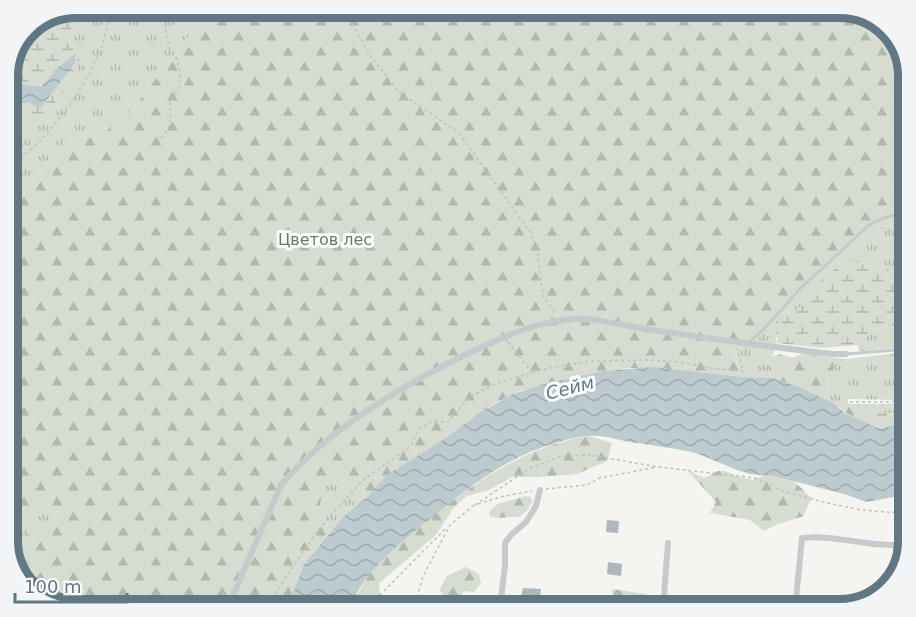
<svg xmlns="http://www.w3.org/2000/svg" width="916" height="617" font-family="'DejaVu Sans',sans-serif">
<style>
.grass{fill:url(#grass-tufts)}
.forest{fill:url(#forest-firs)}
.wetland{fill:url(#wetland-marsh)}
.water{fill:url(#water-waves)}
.building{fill:#aeb7bb}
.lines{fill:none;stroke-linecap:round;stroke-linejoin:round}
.path{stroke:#bec1c2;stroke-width:1.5;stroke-dasharray:3 3;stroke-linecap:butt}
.lane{stroke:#c6cacc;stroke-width:3}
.street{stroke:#c6cacc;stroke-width:6}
.labels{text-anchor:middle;stroke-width:6;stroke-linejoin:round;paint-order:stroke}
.park-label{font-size:16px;fill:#687b60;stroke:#fff}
.water-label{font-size:18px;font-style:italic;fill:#5b7b82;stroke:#fff}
.rim{fill:none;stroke:#607784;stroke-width:8}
</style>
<defs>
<pattern id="grass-tufts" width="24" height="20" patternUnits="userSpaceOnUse" patternTransform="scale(1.5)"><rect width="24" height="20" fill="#d6ddd0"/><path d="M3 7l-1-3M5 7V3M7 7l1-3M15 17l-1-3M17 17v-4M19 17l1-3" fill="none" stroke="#b1b8ae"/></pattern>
<pattern id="forest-firs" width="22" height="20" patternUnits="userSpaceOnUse" patternTransform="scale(1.5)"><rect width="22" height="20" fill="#d6ddd0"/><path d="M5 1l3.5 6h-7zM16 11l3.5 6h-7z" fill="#b1b8ae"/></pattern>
<pattern id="wetland-marsh" width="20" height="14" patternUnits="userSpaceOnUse" patternTransform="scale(1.5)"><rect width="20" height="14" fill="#d6ddd0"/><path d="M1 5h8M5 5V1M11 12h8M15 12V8" fill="none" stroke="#b1b8ae"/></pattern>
<pattern id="water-waves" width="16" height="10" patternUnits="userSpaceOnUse" patternTransform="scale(1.5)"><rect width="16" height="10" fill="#bdcbcf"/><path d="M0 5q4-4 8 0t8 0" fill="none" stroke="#9daaae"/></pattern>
</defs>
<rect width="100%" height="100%" fill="#f5f4f0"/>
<g class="grass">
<polygon points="76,8 210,8 126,118 94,138 72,137 57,149 8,215 8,90 53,17"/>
<path d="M902,221h6v70l-8,-13 -15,-11 -18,-1 -16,-5 -38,28 -6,13 -12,9 -21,20c10,23 -13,26 -2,47l-29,-1 -13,-28 7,-9 21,3v-6l27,-30 24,-24 71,-55z"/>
<polygon points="908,307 908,347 863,351 867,334 872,329 880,328 893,323"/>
<polygon points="908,352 908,396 898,400 848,399 848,404 852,404 849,407 843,405 840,408 824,399 828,387 826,376 833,361 828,357 846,359"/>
<polygon points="908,401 908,415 906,413 879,414 865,404 889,404"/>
<polygon points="337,472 350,486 369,495 342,518 325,538 327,524 320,504 327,475"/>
<polygon points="37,506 53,512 56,520 29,532 11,547 9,547 8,535 23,524 33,507"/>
</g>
<g class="forest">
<path d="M210,8h630l38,11 30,53v149c-8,0 -18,3 -26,7 -9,4 -18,13 -26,19 -20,16 -97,73 -98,96l-21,-3 -7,9 13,28 -83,-9h-30l-27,3 -82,20 -22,10 -21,13 -34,25 -56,36 -19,20 -19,-9 -13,-14 -9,3 -8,28 7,21 -2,14 -21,26 -10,26 -8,12 -2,7h-208l-38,-11 -29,-51h2l18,-15 27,-12 -3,-8 -16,-6 -4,1 -10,17 -15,11v-320l49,-66 15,-12 22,1 32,-20z"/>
<path d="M803,353l25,4 5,4 1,7 -8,8 2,11 -4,12 -27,-13 -25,-8c-4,-8 -5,-13 0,-21l7,-3 14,4z"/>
<path d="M852,404h13l14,10 27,-1 2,2v8c-9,2 -20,5 -29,4 -8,0 -33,-13 -39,-19l2,-3 7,2z"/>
<path d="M589,436l23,7 -5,18 -30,13 -39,3h-26l-23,13 -22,6 -13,11 -18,28 -57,48 1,12 17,5 1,9h-37l-9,-4c7,-13 14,-27 24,-39 15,-17 34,-31 52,-46 48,-38 99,-75 161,-84z"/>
<polygon points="686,469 704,478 718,471 725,471 736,476 753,480 765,475 773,476 795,482 811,498 804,516 778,524 764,531 750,520 710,513 716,502"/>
<path d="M526,496l4,1 3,4 -6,10 -8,6c-9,-1 -21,3 -29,-1l-1,-4 8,-8z"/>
<polygon points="466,567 479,574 481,583 474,592 463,591 461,603 452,606 439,590 447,576"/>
<polygon points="612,589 646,594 648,609 614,609"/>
</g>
<g class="wetland">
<polygon points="76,8 82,8 74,18 68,39 82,47 77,70 50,110 34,119 8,109 8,72 28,27"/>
<polygon points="851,260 867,266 885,267 900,278 908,291 908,307 903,314 893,323 880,328 872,329 867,334 863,351 859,351 858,345 822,348 777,343 778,339 774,331 777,324 807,302 812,289 832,271"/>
</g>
<g class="water">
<polygon points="76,53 74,64 40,109 29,102 15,103 8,90 21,84 41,87 56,69"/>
<path d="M653,367l90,10 29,1 25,8 36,17 12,10 30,14 6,1 27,-5v74l-9,-1 -32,6 -23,-8 -71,-18 -23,-2 -13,-4 -36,-15 -10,-3c-18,-4 -36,-6 -54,-9 -17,-2 -33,-9 -50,-7 -19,2 -39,9 -57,16 -35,15 -66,39 -95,63 -31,25 -72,55 -85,94h-66l2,-7 8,-12 10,-26 38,-46 27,-23 18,-20 57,-36 34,-25 33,-19 29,-10 63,-14z"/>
</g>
<g class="building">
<polygon points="607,520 619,521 618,533 606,532"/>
<polygon points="608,562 622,564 621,576 607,574"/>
<polygon points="523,588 541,589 540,598 538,597 538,608 522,607 522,601 520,601"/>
</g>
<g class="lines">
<g class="path">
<polyline points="343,8 372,58 400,93 458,132 531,233 537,250 543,296 556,314"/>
<polyline points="158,143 170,125 170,103 180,85 180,71 177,59 169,48 162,8"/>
<polyline points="8,202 10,197 9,177 19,159 41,141 72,102 90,73 103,44 107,26 118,8"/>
<polyline points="508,342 532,373"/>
<polyline points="850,402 889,402 908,399"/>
<polyline points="750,474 752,471"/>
<polyline points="546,489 587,485 600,478 657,467"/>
<polyline points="478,504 500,497 532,491"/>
<polyline points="475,505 530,468 559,457 590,455 658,467 755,478 785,492 827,503 862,510 901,513 908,516"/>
<polyline points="265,609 285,578 319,529 362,481 411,446 418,430 432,421 448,422 469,397 500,382 549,368 591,361 646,360 679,362 717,369 743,371 737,348"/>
<polyline points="368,609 376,599 447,527"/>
<polyline points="414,609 423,576 450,525 474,505"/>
</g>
<g class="lane">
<path d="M749,342l14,-12 38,-42 67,-62c13,-9 26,-11 40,-14"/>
<polyline points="846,354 908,349"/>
</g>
<g class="street">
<path d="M227,609l54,-124c47,-56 127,-103 192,-134 32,-15 67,-31 103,-32 26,-1 51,8 76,11 60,9 120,17 180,24h14"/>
<polyline points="500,609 505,565 505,543 511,535 526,522 536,506 540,490"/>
<polyline points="663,609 668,543"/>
<path d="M795,609l7,-71c35,-4 72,11 106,6"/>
</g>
</g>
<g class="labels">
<g class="park-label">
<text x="325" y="245">Цветов лес</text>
</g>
<g class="water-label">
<text transform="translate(570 388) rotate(-14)" y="6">Сейм</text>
</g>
</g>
<path d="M0 0H916V617H0ZM76 18H840A58 58 0 0 1 898 76V541A58 58 0 0 1 840 599H76A58 58 0 0 1 18 541V76A58 58 0 0 1 76 18Z" fill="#f2f4f5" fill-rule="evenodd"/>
<path class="rim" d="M76 18H840A58 58 0 0 1 898 76V541A58 58 0 0 1 840 599H76A58 58 0 0 1 18 541V76A58 58 0 0 1 76 18Z"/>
<path d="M15 593v9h112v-9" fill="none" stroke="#607784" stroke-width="3"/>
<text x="24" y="593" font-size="18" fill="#607784" stroke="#ffffff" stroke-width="4.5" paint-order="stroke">100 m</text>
</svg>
